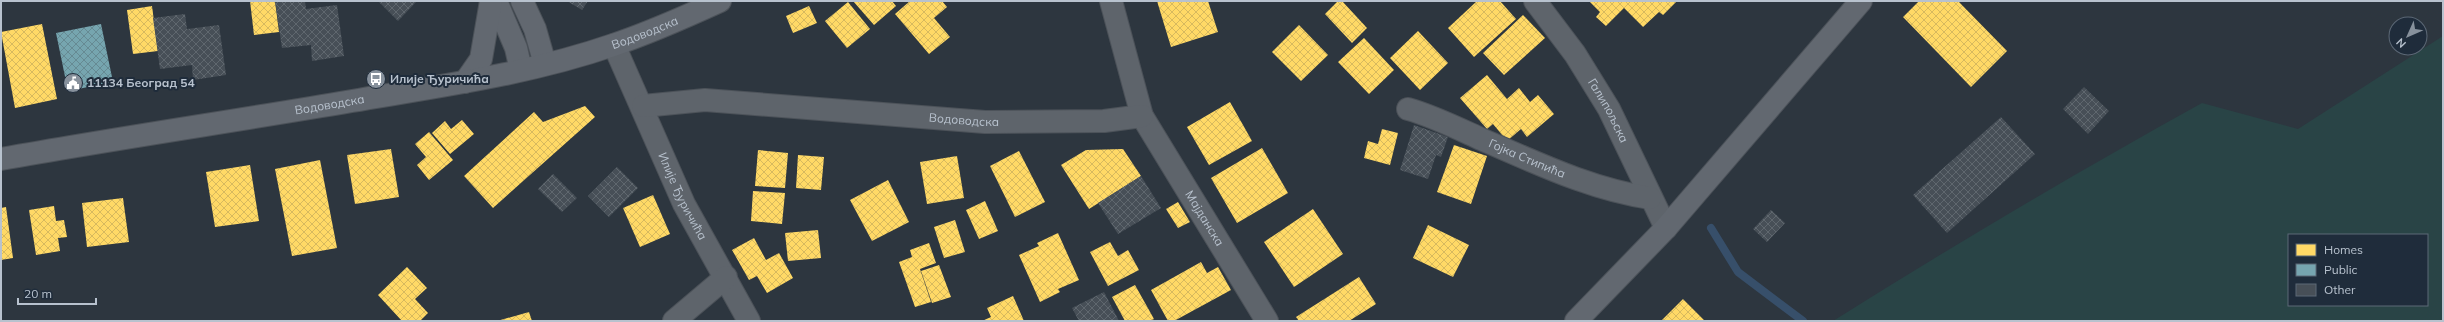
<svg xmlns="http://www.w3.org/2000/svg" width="2444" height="322" font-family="Mulish,sans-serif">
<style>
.grass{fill:#294446;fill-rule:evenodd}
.homes{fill:url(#homes-cross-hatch)}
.public{fill:url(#public-cross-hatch)}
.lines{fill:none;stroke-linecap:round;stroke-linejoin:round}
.stream{stroke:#374f6a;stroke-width:8}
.building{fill:url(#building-cross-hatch)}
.street-casing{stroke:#4c5259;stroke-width:24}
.secondary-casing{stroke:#4c5259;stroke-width:24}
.street{stroke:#5e646b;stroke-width:22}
.secondary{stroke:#626870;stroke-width:22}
.labels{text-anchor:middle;stroke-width:4;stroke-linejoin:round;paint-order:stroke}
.street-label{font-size:12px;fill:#b8c2ce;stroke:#1f2c3b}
.poi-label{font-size:12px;font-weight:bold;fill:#b8c2ce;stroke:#1f2c3b;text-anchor:start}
</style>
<defs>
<pattern id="homes-cross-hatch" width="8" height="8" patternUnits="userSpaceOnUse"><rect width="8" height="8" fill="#ffd966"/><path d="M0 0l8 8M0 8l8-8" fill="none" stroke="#d7b95e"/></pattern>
<pattern id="public-cross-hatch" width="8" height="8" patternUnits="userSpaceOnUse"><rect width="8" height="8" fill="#76a5af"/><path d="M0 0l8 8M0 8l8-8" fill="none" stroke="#668a93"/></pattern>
<pattern id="building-cross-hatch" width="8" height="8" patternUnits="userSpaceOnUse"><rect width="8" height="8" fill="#474f57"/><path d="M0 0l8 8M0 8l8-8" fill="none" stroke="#5f676e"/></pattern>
</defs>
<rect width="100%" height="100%" fill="#2d363f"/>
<path class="grass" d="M2443,36v285h-610c121,-76 244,-149 369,-218l96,26zM2289,235h138v70h-138z"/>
<g class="homes">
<polygon points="250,1 275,1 279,32 254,35"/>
<polygon points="853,1 892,1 896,6 874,25"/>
<polygon points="910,1 942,1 947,7 934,18 950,37 929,54 895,14"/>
<polygon points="1157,1 1208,1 1218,32 1171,47"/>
<polygon points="1338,1 1342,1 1367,28 1352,43 1325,14"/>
<polygon points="1477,1 1500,1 1516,19 1474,57 1448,28"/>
<polygon points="1589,1 1677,1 1663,15 1659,12 1643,27 1624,8 1606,26 1596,17 1600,12"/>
<polygon points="1919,1 1958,1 2007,51 1971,87 1903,17"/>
<polygon points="848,2 870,29 847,48 825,21"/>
<polygon points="152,6 158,51 133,54 127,10"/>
<polygon points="809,6 817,23 793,33 786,16"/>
<polygon points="1523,15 1545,38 1504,75 1483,53"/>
<polygon points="42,24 57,99 15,108 1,32"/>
<polygon points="1299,25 1328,55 1301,81 1272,52"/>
<polygon points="1418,31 1448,63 1420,90 1390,58"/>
<polygon points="1364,38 1394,70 1369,94 1338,62"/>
<polygon points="1487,75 1507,99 1519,88 1530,102 1538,95 1554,114 1527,137 1521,129 1507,141 1493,124 1487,129 1460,98"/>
<polygon points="1230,102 1252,141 1209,165 1187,127"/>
<polygon points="585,106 595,117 493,208 464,176 534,112 543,122"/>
<polygon points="462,120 474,134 450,154 432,133 445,121 451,129"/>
<polygon points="1382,129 1398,133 1390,165 1364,158 1368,141 1378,144"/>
<polygon points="429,132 453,160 429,180 417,165 426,157 415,144"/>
<polygon points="1454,145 1487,156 1471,204 1437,192"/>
<polygon points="1262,148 1288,193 1237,223 1211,178"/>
<polygon points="391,149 399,197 355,204 347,155"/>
<polygon points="1123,149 1141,176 1089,209 1061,165 1086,150"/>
<polygon points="758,150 788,153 785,188 755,186"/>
<polygon points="1019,151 1045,202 1015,217 990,166"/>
<polygon points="798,155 824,157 821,190 796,188"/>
<polygon points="957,156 964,198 927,204 920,162"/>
<polygon points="320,160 337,248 292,256 275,169"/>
<polygon points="250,165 259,221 215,227 206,172"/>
<polygon points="888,180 909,222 872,241 850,200"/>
<polygon points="753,191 785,193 782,224 751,221"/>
<polygon points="653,195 670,234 640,247 623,208"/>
<polygon points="123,198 129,242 87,247 82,203"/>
<polygon points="985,201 998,231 979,239 966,210"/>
<polygon points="1178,202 1190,222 1178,228 1166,209"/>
<polygon points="54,206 56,221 64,220 67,237 58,238 60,251 36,255 29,210"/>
<polygon points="6,207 13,258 1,260 1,208"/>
<polygon points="1313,209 1343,254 1294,287 1264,242"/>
<polygon points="955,220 965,252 944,258 934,227"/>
<polygon points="1428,225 1469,245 1453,277 1413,258"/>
<polygon points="818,230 821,258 788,261 785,233"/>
<polygon points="1058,233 1079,280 1058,289 1060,292 1040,302 1019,255 1039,246 1037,243"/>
<polygon points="754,238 766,260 779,253 793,278 767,293 757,276 749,280 732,250"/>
<polygon points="1110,242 1118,256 1128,250 1139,270 1108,286 1090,252"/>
<polygon points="929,243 936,263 920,269 931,302 915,307 899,262 912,257 910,250"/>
<polygon points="1201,262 1207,273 1218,267 1231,290 1174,321 1168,321 1151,290"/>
<polygon points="939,265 951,297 932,303 921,271"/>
<polygon points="407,267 427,288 415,299 428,313 420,321 402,321 378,295"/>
<polygon points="1359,277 1376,304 1349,321 1299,321 1296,317"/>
<polygon points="1135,285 1154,319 1150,321 1125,321 1112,297"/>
<polygon points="1013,296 1024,321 982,321 991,317 987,308"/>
<polygon points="1683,299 1705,321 1661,321"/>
<polygon points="529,312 532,321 497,321"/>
</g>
<polygon class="public" points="101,24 113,82 68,91 56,33"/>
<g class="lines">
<polyline class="stream" points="1711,228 1738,272 1803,321"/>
</g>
<g class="building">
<polygon points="275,1 305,1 306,9 337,5 344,56 312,61 311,45 282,48"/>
<polygon points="378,1 417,1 398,21"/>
<polygon points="567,1 588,1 582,10"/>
<polygon points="185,14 187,29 219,25 226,75 193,80 192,65 160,69 153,18"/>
<polygon points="2084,87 2109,111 2088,134 2063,109"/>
<polygon points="2001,117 2035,154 1947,233 1913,195"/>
<polygon points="1414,125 1448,137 1441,157 1436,155 1428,179 1400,170"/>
<polygon points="617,167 638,188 609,217 588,196"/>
<polygon points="553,174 577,198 562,212 538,189"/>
<polygon points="1141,176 1161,208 1118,234 1098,203"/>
<polygon points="1771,210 1785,223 1767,242 1753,229"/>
<polygon points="1104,292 1119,321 1079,321 1072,308"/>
</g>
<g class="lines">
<g class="street-casing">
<g id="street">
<path id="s1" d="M1111,1l31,115 125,205"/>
<path id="s2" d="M1535,1l40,53 34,55 57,119"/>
<path id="s3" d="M614,45l70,159 65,117"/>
<path id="s4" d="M643,106l62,-6 280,22 119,-1 38,-5"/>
<path id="s5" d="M1408,109c25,7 49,19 73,30 56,24 109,50 169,59"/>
<polyline points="674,321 726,277"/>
</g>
</g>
<g class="secondary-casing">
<g id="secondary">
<polyline points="496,1 516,48 521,70"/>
<polyline points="522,1 535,29 545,64"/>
<polyline points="465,82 481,59 491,1"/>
<path id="s6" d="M1,159c117,-21 234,-38 351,-58 88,-15 177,-27 261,-56 36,-12 72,-28 107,-44"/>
<polyline points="1576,321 1666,228 1861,1"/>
</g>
</g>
<use href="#street" class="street"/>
<use href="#secondary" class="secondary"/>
</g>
<defs>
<g id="bus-disc" transform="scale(1)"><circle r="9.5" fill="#87919c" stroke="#1f2c3b"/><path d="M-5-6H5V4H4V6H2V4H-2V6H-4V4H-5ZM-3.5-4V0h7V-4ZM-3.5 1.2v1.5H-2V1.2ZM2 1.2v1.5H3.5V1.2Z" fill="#fff"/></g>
<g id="civic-disc" transform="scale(1)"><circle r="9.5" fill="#87919c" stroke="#1f2c3b"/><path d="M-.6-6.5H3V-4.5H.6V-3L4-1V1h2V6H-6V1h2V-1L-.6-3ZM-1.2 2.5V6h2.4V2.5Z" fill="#fff"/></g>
</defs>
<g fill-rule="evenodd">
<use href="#bus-disc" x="376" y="79"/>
<use href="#civic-disc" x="73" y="83"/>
</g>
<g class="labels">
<g class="street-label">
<text dy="4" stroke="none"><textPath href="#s6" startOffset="657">Водоводска</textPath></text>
<text dy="4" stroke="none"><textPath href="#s6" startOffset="333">Водоводска</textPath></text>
<text dy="4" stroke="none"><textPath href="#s2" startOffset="132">Галипољска</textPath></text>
<text dy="4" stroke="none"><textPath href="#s4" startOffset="322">Водоводска</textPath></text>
<text dy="4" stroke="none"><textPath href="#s5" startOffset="129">Гојка Стипића</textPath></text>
<text dy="4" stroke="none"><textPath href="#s3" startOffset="166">Илије Ђуричића</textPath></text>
<text dy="4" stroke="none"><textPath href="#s1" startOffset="239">Мајданска</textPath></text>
</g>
<g class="poi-label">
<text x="390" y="83">Илије Ђуричића</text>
<text x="87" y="87">11134 Београд 54</text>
</g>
</g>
<rect width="2444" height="322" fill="none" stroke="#b8c2ce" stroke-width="4"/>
<rect x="2288" y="234" width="140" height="72" fill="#1f2c3b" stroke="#5c6876"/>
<rect x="2296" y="244" width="20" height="12" fill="#ffd966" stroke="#5c6876"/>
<text x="2324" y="254" font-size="12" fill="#b8c2ce">Homes</text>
<rect x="2296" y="264" width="20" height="12" fill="#76a5af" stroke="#5c6876"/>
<text x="2324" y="274" font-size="12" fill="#b8c2ce">Public</text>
<rect x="2296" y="284" width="20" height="12" fill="#474f57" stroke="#5c6876"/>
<text x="2324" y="294" font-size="12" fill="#b8c2ce">Other</text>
<g transform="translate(2408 36) rotate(225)"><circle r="19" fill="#1f2c3b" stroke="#5c6876"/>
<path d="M0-3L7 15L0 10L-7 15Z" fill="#87919c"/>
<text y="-6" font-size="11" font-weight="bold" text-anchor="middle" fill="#b8c2ce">N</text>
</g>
<path d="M18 298v6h78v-6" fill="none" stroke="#b8c2ce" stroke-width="2"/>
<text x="24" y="298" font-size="12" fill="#b8c2ce" stroke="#1f2c3b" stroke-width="3" paint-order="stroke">20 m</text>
</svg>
